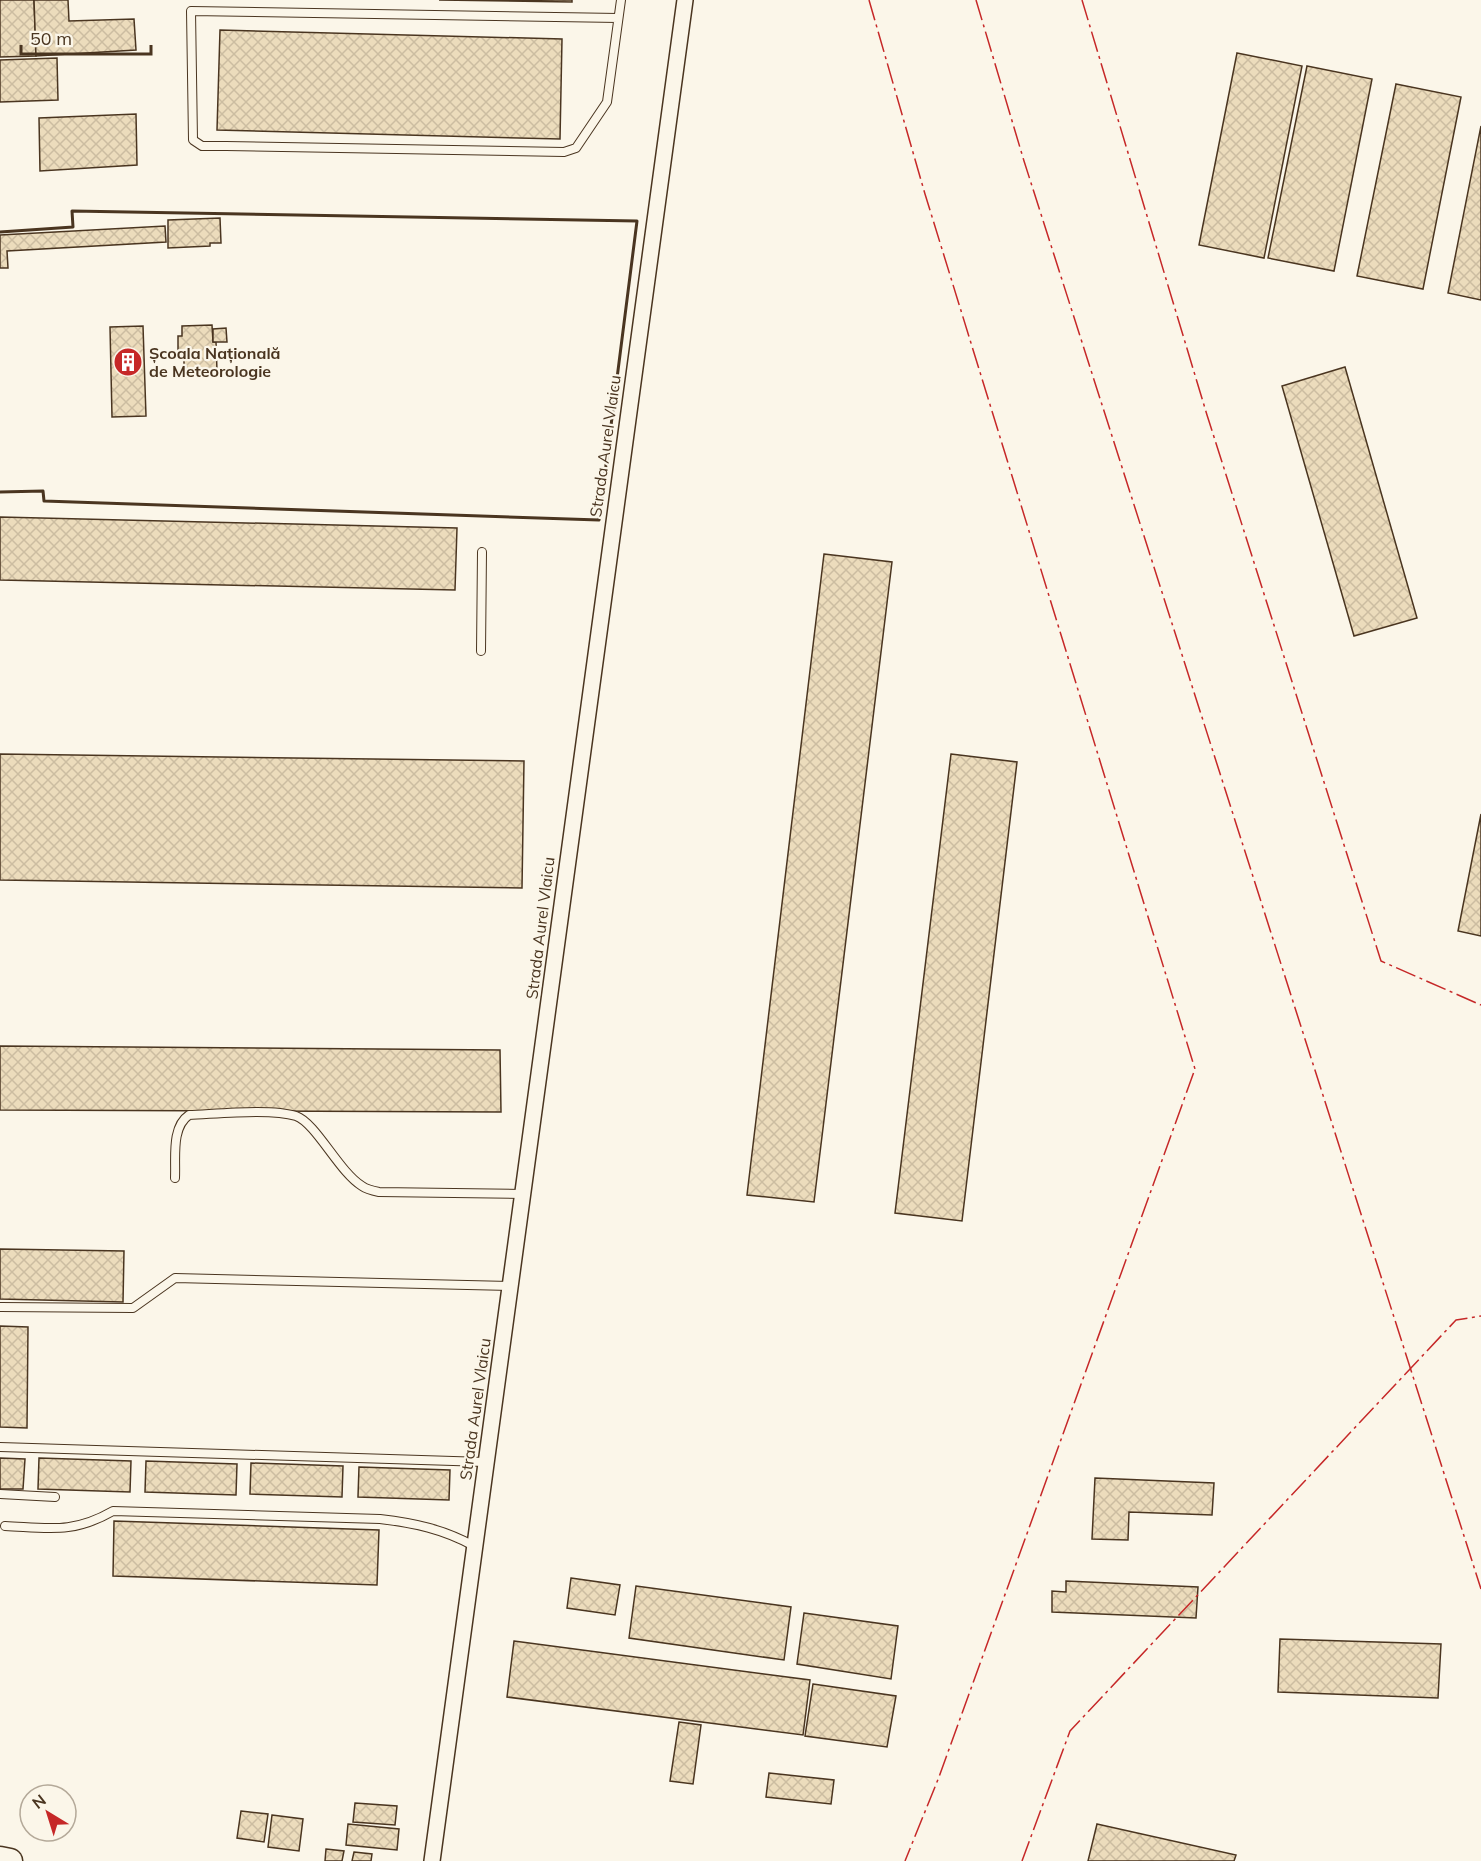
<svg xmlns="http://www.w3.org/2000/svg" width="1481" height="1861" font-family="Mulish,sans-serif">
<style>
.building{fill:url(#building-cross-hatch);stroke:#4a3520;stroke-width:1.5}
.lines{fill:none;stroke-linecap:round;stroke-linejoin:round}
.lane-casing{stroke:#4a3520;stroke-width:10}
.street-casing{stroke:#4a3520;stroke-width:18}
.primary-casing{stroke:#4a3520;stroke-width:27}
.lane{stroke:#fbf6e9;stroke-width:8}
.street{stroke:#fbf6e9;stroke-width:15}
.primary{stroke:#fbf6e9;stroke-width:24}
.wall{stroke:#4a3520;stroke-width:3}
.power{stroke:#c62828;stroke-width:1.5;stroke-dasharray:21 4.5 3 4.5;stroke-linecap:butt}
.labels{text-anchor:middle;stroke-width:4.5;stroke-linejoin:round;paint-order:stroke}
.poi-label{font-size:16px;font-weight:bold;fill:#4a3520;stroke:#fbf6e9;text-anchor:start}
.street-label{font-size:16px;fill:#4a3520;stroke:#fbf6e9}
</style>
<defs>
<pattern id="building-cross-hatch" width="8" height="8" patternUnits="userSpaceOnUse" patternTransform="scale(1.5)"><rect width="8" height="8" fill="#ecdcbc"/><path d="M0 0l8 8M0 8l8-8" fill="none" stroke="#ccbda1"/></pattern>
</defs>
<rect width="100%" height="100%" fill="#fbf6e9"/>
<g class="building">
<polygon points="0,0 34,0 36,56 0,57"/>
<polygon points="34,0 68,0 69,21 134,19 136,50 36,56"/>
<polygon points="439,0 572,0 572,2"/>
<polygon points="220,30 562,39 560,139 217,130"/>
<polygon points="1237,53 1302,66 1264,258 1199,245"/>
<polygon points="57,58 58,100 0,102 0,60"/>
<polygon points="1307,66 1372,79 1334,271 1268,258"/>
<polygon points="1396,84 1461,97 1423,289 1357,276"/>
<polygon points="136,114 137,165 40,171 39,118"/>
<polygon points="1481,126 1481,300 1448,293"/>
<polygon points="220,218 221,243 210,243 210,246 168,248 168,220"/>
<polygon points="165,226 166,242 7,251 8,268 0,268 0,235"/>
<polygon points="212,325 213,342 216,342 217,371 184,372 184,352 178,352 178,336 182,336 182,326"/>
<polygon points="143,326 146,416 112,417 110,327"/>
<polygon points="226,328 227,342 213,342 213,329"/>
<polygon points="1345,367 1417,618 1354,636 1282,386"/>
<polygon points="0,517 457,528 455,590 0,580"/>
<polygon points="824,554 892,562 814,1202 747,1195"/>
<polygon points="0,754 524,761 522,888 0,880"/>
<polygon points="951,754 1017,762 962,1221 895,1213"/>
<polygon points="1481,814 1481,936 1458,931"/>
<polygon points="0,1046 500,1050 501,1112 0,1110"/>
<polygon points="0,1249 124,1251 123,1302 0,1299"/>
<polygon points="0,1326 28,1327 27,1428 0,1427"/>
<polygon points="0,1458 25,1459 23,1489 0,1489"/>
<polygon points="39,1458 131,1461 130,1492 38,1489"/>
<polygon points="146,1461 237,1464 236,1495 145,1492"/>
<polygon points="251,1463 343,1466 342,1497 250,1494"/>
<polygon points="359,1467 450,1470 449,1500 358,1497"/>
<polygon points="1095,1478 1214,1483 1212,1515 1129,1512 1128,1540 1092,1539"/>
<polygon points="114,1521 379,1530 377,1585 113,1576"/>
<polygon points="571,1578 620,1585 615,1615 567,1608"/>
<polygon points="1066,1581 1198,1587 1196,1618 1052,1612 1052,1591 1066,1592"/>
<polygon points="636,1586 791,1607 784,1660 629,1638"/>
<polygon points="804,1613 898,1626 891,1679 797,1664"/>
<polygon points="1280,1639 1441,1644 1438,1698 1278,1692"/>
<polygon points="514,1641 810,1680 803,1735 507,1697"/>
<polygon points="813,1684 896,1696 887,1747 805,1736"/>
<polygon points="679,1722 701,1725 693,1784 670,1781"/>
<polygon points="769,1773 834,1780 831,1804 766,1797"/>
<polygon points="355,1803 397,1806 395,1825 353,1822"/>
<polygon points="241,1811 268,1814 264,1842 237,1838"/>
<polygon points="272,1815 303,1819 299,1851 268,1847"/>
<polygon points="348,1824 399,1829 397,1850 346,1845"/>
<polygon points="1097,1824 1236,1855 1234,1861 1088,1861"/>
<polygon points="326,1849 344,1851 342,1861 325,1861"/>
<polygon points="354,1852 372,1854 371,1861 352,1861"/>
</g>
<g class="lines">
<g class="lane-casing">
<g id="lane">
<polyline points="618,18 191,11 193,140 202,146 226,146 564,152 576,148 607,102 621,0"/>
<polyline points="481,651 482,552"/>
<path d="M175,1178c1,-20 -4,-51 14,-63 27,-1 82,-7 107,1 20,7 43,56 66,70 4,3 12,5 17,6l144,2"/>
<polyline points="0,1307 133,1308 175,1278 510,1286"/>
<polyline points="0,1447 485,1462"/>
<polyline points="0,1494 55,1497"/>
<path d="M5,1526c44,2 68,8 108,-15l267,8c34,4 63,10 94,27"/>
</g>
</g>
<g class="street-casing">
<polyline id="street" points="432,1861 685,0"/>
</g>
<g class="primary-casing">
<polyline id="primary" points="0,1859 10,1861"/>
</g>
<use href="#lane" class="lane"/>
<use href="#street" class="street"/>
<use href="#primary" class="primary"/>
<polyline class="wall" points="0,232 73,227 72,211 637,221 599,520 44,501 43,491 0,492"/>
<g class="power">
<polyline points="869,0 925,194 1195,1069 939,1777 905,1861"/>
<polyline points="976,0 1024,161 1481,1589"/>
<polyline points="1082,0 1207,415 1381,961 1481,1005"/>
<polyline points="1022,1861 1070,1731 1456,1320 1481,1316"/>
</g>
</g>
<defs>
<g id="building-disc" transform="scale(1.5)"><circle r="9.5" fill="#c62828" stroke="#fbf6e9"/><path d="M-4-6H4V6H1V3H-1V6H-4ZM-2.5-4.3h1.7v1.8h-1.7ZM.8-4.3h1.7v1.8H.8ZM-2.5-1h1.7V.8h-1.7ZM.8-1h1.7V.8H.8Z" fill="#fff"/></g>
</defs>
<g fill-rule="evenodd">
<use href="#building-disc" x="128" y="362"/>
</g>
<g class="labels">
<g class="poi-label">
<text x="149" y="359">Școala Națională<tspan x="149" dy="18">de Meteorologie</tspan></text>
</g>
<g class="street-label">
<text transform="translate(605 446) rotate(-82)" y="6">Strada Aurel Vlaicu</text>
<text transform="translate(540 928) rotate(-83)" y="6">Strada Aurel Vlaicu</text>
<text transform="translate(475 1409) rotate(-82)" y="6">Strada Aurel Vlaicu</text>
</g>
</g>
<g transform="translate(48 1813) rotate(322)"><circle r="28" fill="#fbf6e9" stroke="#b4a999" stroke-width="1.5"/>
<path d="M0-4.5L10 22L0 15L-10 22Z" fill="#c62828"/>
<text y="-9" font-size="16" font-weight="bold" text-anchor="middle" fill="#4a3520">N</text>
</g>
<path d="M21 45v9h130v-9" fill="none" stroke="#4a3520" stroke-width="3"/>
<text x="30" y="45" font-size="18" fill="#4a3520" stroke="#fbf6e9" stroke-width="4.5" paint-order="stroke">50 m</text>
</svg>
